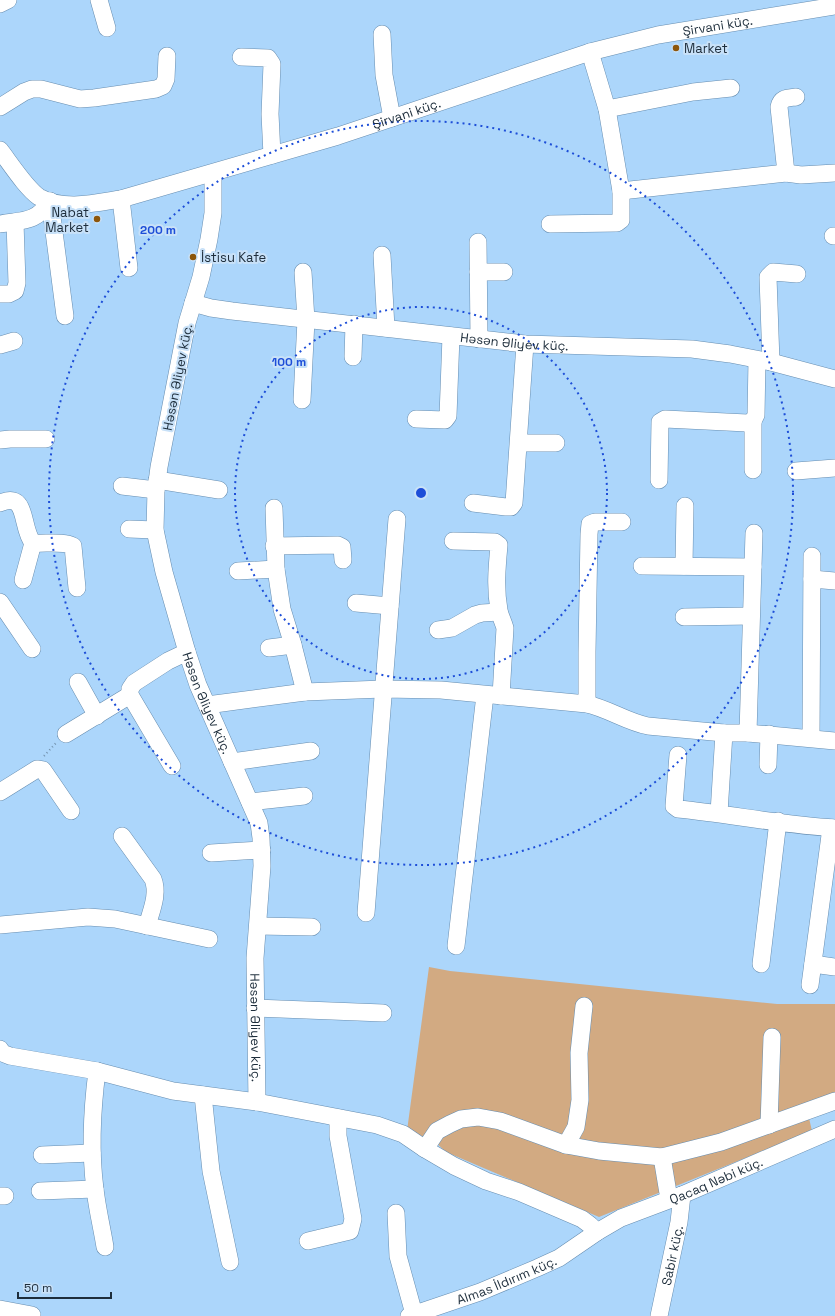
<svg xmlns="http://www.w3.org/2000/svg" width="835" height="1316" font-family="'Space Grotesk',sans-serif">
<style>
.green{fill:#d2aa82}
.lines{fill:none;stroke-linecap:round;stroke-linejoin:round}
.minor-casing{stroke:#668db0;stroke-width:18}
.path{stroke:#7291ad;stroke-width:2;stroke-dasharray:1 3;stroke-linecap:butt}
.minor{stroke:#fff;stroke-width:17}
.ring{fill:none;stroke:#1d4ed8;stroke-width:2;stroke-dasharray:2 4}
.poi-dot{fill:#8d560a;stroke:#c8e1f8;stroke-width:1.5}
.labels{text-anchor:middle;stroke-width:4;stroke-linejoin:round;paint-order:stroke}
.street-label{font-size:13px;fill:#1d2d3b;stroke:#c8e1f8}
.poi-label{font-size:13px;fill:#1d2d3b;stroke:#c8e1f8;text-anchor:start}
.centre{fill:#1d4ed8;stroke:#c8e1f8;stroke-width:2}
.ring-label{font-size:12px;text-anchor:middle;font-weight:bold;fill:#1d4ed8;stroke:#c8e1f8;stroke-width:4;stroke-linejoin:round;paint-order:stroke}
</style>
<rect width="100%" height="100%" fill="#acd6fb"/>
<polygon class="green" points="429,967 450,971 777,1004 835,1004 835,1108 809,1118 812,1131 599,1217 446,1152 433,1140 407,1131"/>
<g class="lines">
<g class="minor-casing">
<g id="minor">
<polyline points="99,0 107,28"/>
<polyline points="0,4 8,0"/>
<polyline points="382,34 384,75 392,118"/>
<polyline points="590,52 607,109 621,191 786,173 801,175 835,173"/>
<polyline points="241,57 268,58 272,64 270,114 272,155"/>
<polyline points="0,107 24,92 32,89 41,89 80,99 94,98 156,89 163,86 166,79 167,56"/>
<polyline points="607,109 693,92 731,88"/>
<path id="s1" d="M0,150c10,13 26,38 39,47 24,14 57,6 82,2l217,-63 252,-84 68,-17 177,-29"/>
<path id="s2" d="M213,173v40l-4,26 -8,38 -14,46 -28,144 -3,23 -1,40 9,42 23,80 11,33 61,138 2,15 1,28 -7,92 2,144"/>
<path d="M786,173l-7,-66c2,-10 9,-9 17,-10"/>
<polyline points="121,199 129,268"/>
<polyline points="50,201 65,316"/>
<path d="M0,224c23,-4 36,-1 50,-23"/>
<polyline points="550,224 617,223 621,220 621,191"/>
<polyline points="833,236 835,236"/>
<polyline points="478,242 479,339"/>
<polyline points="382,255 386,328"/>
<polyline points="478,272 504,272"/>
<polyline points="0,294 9,294 15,291 17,283 15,222"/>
<path id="s3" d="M193,303l18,5 21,3 293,33 167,5 38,5 41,8 64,17"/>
<polyline points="0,345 14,341"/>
<polyline points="353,357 354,324"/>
<polyline points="771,362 768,277 773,272 797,274"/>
<polyline points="302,400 306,320 303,272"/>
<polyline points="416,419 445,420 448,416 451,336"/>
<polyline points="753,421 753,470"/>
<polyline points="0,440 10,439 46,439"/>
<polyline points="519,443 556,443"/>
<polyline points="796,471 835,468"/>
<polyline points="157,480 219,490"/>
<polyline points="659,480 660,422 665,419 747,423 753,421 756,415 757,360"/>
<polyline points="122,486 156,490"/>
<path d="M0,503c29,-12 20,24 33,40 11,1 31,-2 40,3l4,42"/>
<polyline points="473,503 506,507 511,507 514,503 525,344"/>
<polyline points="274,508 276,569 282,609 293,645 305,692"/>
<polyline points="129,529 155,530"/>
<path d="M453,541l42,1 4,3c-2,22 -4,43 0,65 1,6 4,11 6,18l-4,68"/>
<polyline points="274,546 338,545 342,547 343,560"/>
<polyline points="642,566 753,567"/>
<polyline points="684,566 685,506"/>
<polyline points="238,571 276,569"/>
<polyline points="812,579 835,581"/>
<polyline points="23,580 33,543"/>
<polyline points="0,602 32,649"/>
<polyline points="356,603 390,606"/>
<polyline points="684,617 751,616"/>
<polyline points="438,630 452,628 475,615 482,613 499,612"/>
<polyline points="269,648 293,645"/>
<polyline points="78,682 97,716"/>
<polyline points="587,704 587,652 589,534 590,524 595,522 622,522"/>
<path d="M207,705l98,-13 78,-3 58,1 146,14c22,5 40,18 61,22l76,7h24l87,8"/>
<polyline points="748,733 754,533"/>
<polyline points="66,734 130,695"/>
<polyline points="811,738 812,556"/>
<path d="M678,755l-4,51 4,3c52,5 104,16 157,19"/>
<polyline points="232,762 311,751"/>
<polyline points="768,765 769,734"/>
<polyline points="172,766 130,695 130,689 134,683 168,661 187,652"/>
<polyline points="0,792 37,769 43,770 71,811"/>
<polyline points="250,802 304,796"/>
<polyline points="719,813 724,733"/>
<path d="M122,836l31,43c6,15 -2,32 -6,47"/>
<polyline points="211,853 262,850"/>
<polyline points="366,913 397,519"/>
<polyline points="0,925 88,917 115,919 209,939"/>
<polyline points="258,926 312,927"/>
<polyline points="456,946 485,695"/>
<polyline points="761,964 778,821"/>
<polyline points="813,964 835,967"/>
<polyline points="810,985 831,828"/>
<polyline points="255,1008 383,1013"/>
<polyline points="0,1049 2,1053 10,1056 97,1071 173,1091 257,1102 377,1125 403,1134 425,1149 454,1166 486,1181 519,1192 582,1219 590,1225 597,1232"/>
<path d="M97,1071c-5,39 -7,80 -2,118 2,19 7,39 10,58"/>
<polyline points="203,1095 211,1171 230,1262"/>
<polyline points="769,1125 772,1037"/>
<polyline points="566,1145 576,1127 580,1100 579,1053 584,1006"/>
<polyline points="425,1149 437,1131 450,1124 461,1119 478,1117 500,1121 566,1145 599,1151 662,1157 721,1142 835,1101"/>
<polyline points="42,1155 92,1153"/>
<polyline points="662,1157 669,1199"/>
<polyline points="40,1191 95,1189"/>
<polyline points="0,1196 5,1196"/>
<polyline points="396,1213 398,1256 414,1314"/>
<polyline points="308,1241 350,1231 353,1219 338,1136 338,1118"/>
<polyline points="0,1309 32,1315"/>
<path id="s4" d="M409,1316l71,-24 57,-24 22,-10 38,-26 24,-14 61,-23 153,-66"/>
<path id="s5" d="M659,1316l20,-94 3,-27"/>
</g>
</g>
<polyline class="path" points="44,756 56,743"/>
<use href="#minor" class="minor"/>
</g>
<g class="ring">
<circle cx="421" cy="493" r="186"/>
<circle cx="421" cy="493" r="372"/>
</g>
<g class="poi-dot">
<circle cx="676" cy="48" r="4"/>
<circle cx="97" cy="219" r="4"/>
<circle cx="193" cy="257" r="4"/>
</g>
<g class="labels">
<g class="street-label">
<text dy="5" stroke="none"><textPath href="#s1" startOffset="767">Şirvani küç.</textPath></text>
<text dy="5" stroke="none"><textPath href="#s1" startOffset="443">Şirvani küç.</textPath></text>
<text dy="5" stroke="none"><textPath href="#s3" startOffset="324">Həsən Əliyev küç.</textPath></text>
<text transform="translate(177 377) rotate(-79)" y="5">Həsən Əliyev küç.</text>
<text dy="5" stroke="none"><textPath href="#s2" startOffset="544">Həsən Əliyev küç.</textPath></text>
<text dy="5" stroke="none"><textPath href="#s2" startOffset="880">Həsən Əliyev küç.</textPath></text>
<text dy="5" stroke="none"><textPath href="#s4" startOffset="337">Qacaq Nəbi küç.</textPath></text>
<text dy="5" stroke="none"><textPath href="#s5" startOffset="62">Sabir küç.</textPath></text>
<text dy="5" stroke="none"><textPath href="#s4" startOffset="104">Almas İldırım küç.</textPath></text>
</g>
<g class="poi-label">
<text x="684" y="53">Market</text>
<text x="89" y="217" text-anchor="end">Nabat<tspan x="89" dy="15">Market</tspan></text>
<text x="201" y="262">İstisu Kafe</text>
</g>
</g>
<circle cx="421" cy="493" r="6" class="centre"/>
<g class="ring-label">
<text x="158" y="234">200 m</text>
<text x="289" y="366">100 m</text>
</g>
<path d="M18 1292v6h93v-6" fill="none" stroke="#1d2d3b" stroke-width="2"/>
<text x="24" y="1292" font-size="12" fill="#1d2d3b" stroke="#c8e1f8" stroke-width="3" paint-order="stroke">50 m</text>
</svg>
